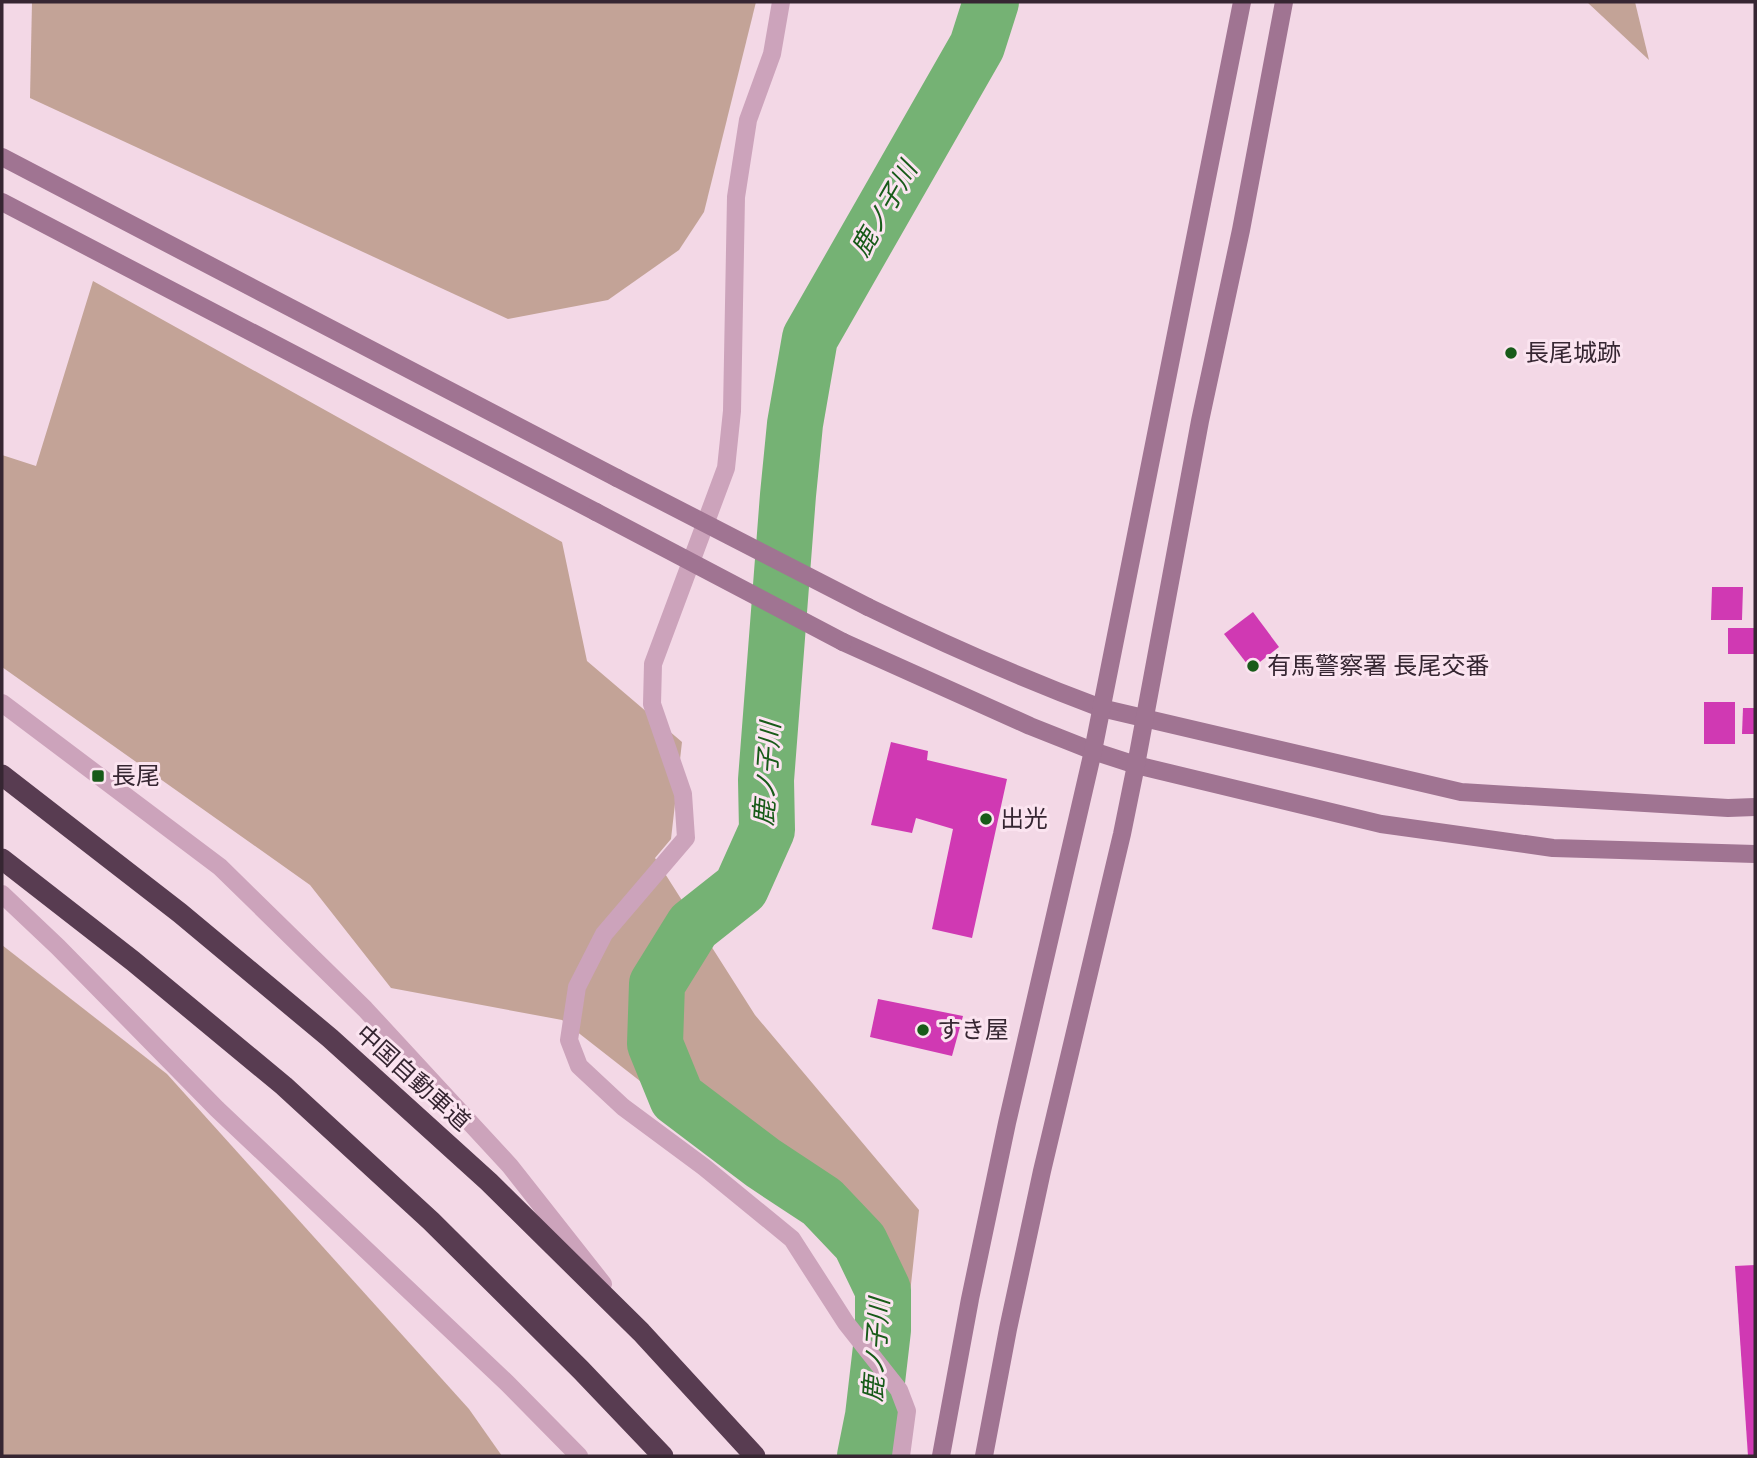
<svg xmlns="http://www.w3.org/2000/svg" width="1757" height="1458" font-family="'DM Sans','Noto Sans JP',sans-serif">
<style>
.green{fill:#c3a397}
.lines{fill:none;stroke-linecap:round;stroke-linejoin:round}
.river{stroke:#75b274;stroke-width:56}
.building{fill:#d039b3}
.lane{stroke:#cca3bb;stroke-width:18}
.street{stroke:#cca3bb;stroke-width:18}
.secondary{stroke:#a07492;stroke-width:18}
.highway{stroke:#583c51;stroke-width:21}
.secondary-bridge{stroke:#a07492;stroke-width:18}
.poi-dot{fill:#185b19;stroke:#fbe4f0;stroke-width:2.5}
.labels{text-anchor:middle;stroke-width:6;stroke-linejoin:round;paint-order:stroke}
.poi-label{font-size:24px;fill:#362632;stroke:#fbe4f0;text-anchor:start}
.street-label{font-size:24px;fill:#362632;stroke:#fbe4f0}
.water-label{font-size:26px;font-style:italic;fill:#185b19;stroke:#fbe4f0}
</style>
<rect width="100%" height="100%" fill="#f3d8e6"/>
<g class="green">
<polygon points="32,2 756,2 704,212 679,250 608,300 508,319 30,98"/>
<polygon points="1587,2 1635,2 1649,60"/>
<polygon points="93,281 562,542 587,661 682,742 671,839 655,858 755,1015 919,1210 905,1340 791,1199 562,1020 391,988 310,885 2,667 2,455 36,466"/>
<polygon points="2,945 167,1074 469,1409 502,1456 2,1456"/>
</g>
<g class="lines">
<polyline class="river" points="865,1456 873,1416 883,1330 883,1290 860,1242 822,1202 763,1163 677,1098 655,1044 657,984 693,926 741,888 767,830 766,780 788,495 795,424 810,338 977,46 991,2"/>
</g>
<g class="building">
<polygon points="1712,587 1743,587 1742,620 1711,620"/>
<polygon points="1253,612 1279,647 1251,669 1224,634"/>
<rect x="1728" y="628" width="27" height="26"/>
<rect x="1704" y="702" width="31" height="42"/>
<polygon points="1743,708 1755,708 1755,734 1742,734"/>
<polygon points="891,742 928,751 927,760 1007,779 972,938 932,929 953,829 916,818 912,833 871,825"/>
<polygon points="878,999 963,1016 952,1056 870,1037"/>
<polygon points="1755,1265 1755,1456 1748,1456 1735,1266"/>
</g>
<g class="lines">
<g class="lane">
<polyline points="2,703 220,867 365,1009 510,1166 603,1284"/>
<polyline points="2,894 58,947 217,1109 507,1383 579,1456"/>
</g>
<polyline class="street" points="781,2 772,54 748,120 736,197 732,411 726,468 653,664 652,704 683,794 686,838 604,934 577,987 569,1040 579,1066 623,1107 704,1167 792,1239 846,1323 899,1390 907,1411 901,1456"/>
<g class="secondary">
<polyline points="2,157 617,478"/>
<polyline points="2,202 596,512"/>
<path d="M868,607c76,37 153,71 233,101l360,84 267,16 27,-1"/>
<polyline points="843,642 1030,726 1093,751 1136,765 1381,824 1553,848 1755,854"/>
<polyline points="941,1456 970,1299 1007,1123 1093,751 1242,2"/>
<polyline points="984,1456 1008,1329 1042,1171 1122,834 1136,765 1200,421 1241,230 1284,2"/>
</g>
<g class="highway">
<polyline points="2,775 180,913 330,1038 489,1182 641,1332 755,1456"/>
<polyline points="2,859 133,961 284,1086 431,1221 581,1370 663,1456"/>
</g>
<g class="secondary-bridge">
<polyline points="617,478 868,607"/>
<polyline points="596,512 843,642"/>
</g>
</g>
<g class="poi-dot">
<circle cx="1511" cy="353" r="7"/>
<circle cx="1253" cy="666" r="7"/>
<rect x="91" y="769" width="14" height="14" rx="3.5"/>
<circle cx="986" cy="819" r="7"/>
<circle cx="923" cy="1030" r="7"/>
</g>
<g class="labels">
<g class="poi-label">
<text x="1525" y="361">長尾城跡</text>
<text x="1267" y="674">有馬警察署 長尾交番</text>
<text x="112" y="784">長尾</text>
<text x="1000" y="827">出光</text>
<text x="937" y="1038">すき屋</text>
</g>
<g class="street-label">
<text transform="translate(413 1078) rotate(42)" y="8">中国自動車道</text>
</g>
<g class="water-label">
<text transform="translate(884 209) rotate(-60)" y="9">鹿ノ子川</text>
<text transform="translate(767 774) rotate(-86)" y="9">鹿ノ子川</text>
<text transform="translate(876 1350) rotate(-86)" y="9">鹿ノ子川</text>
</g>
</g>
<rect width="1757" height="1458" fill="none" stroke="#362632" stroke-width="7"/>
</svg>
